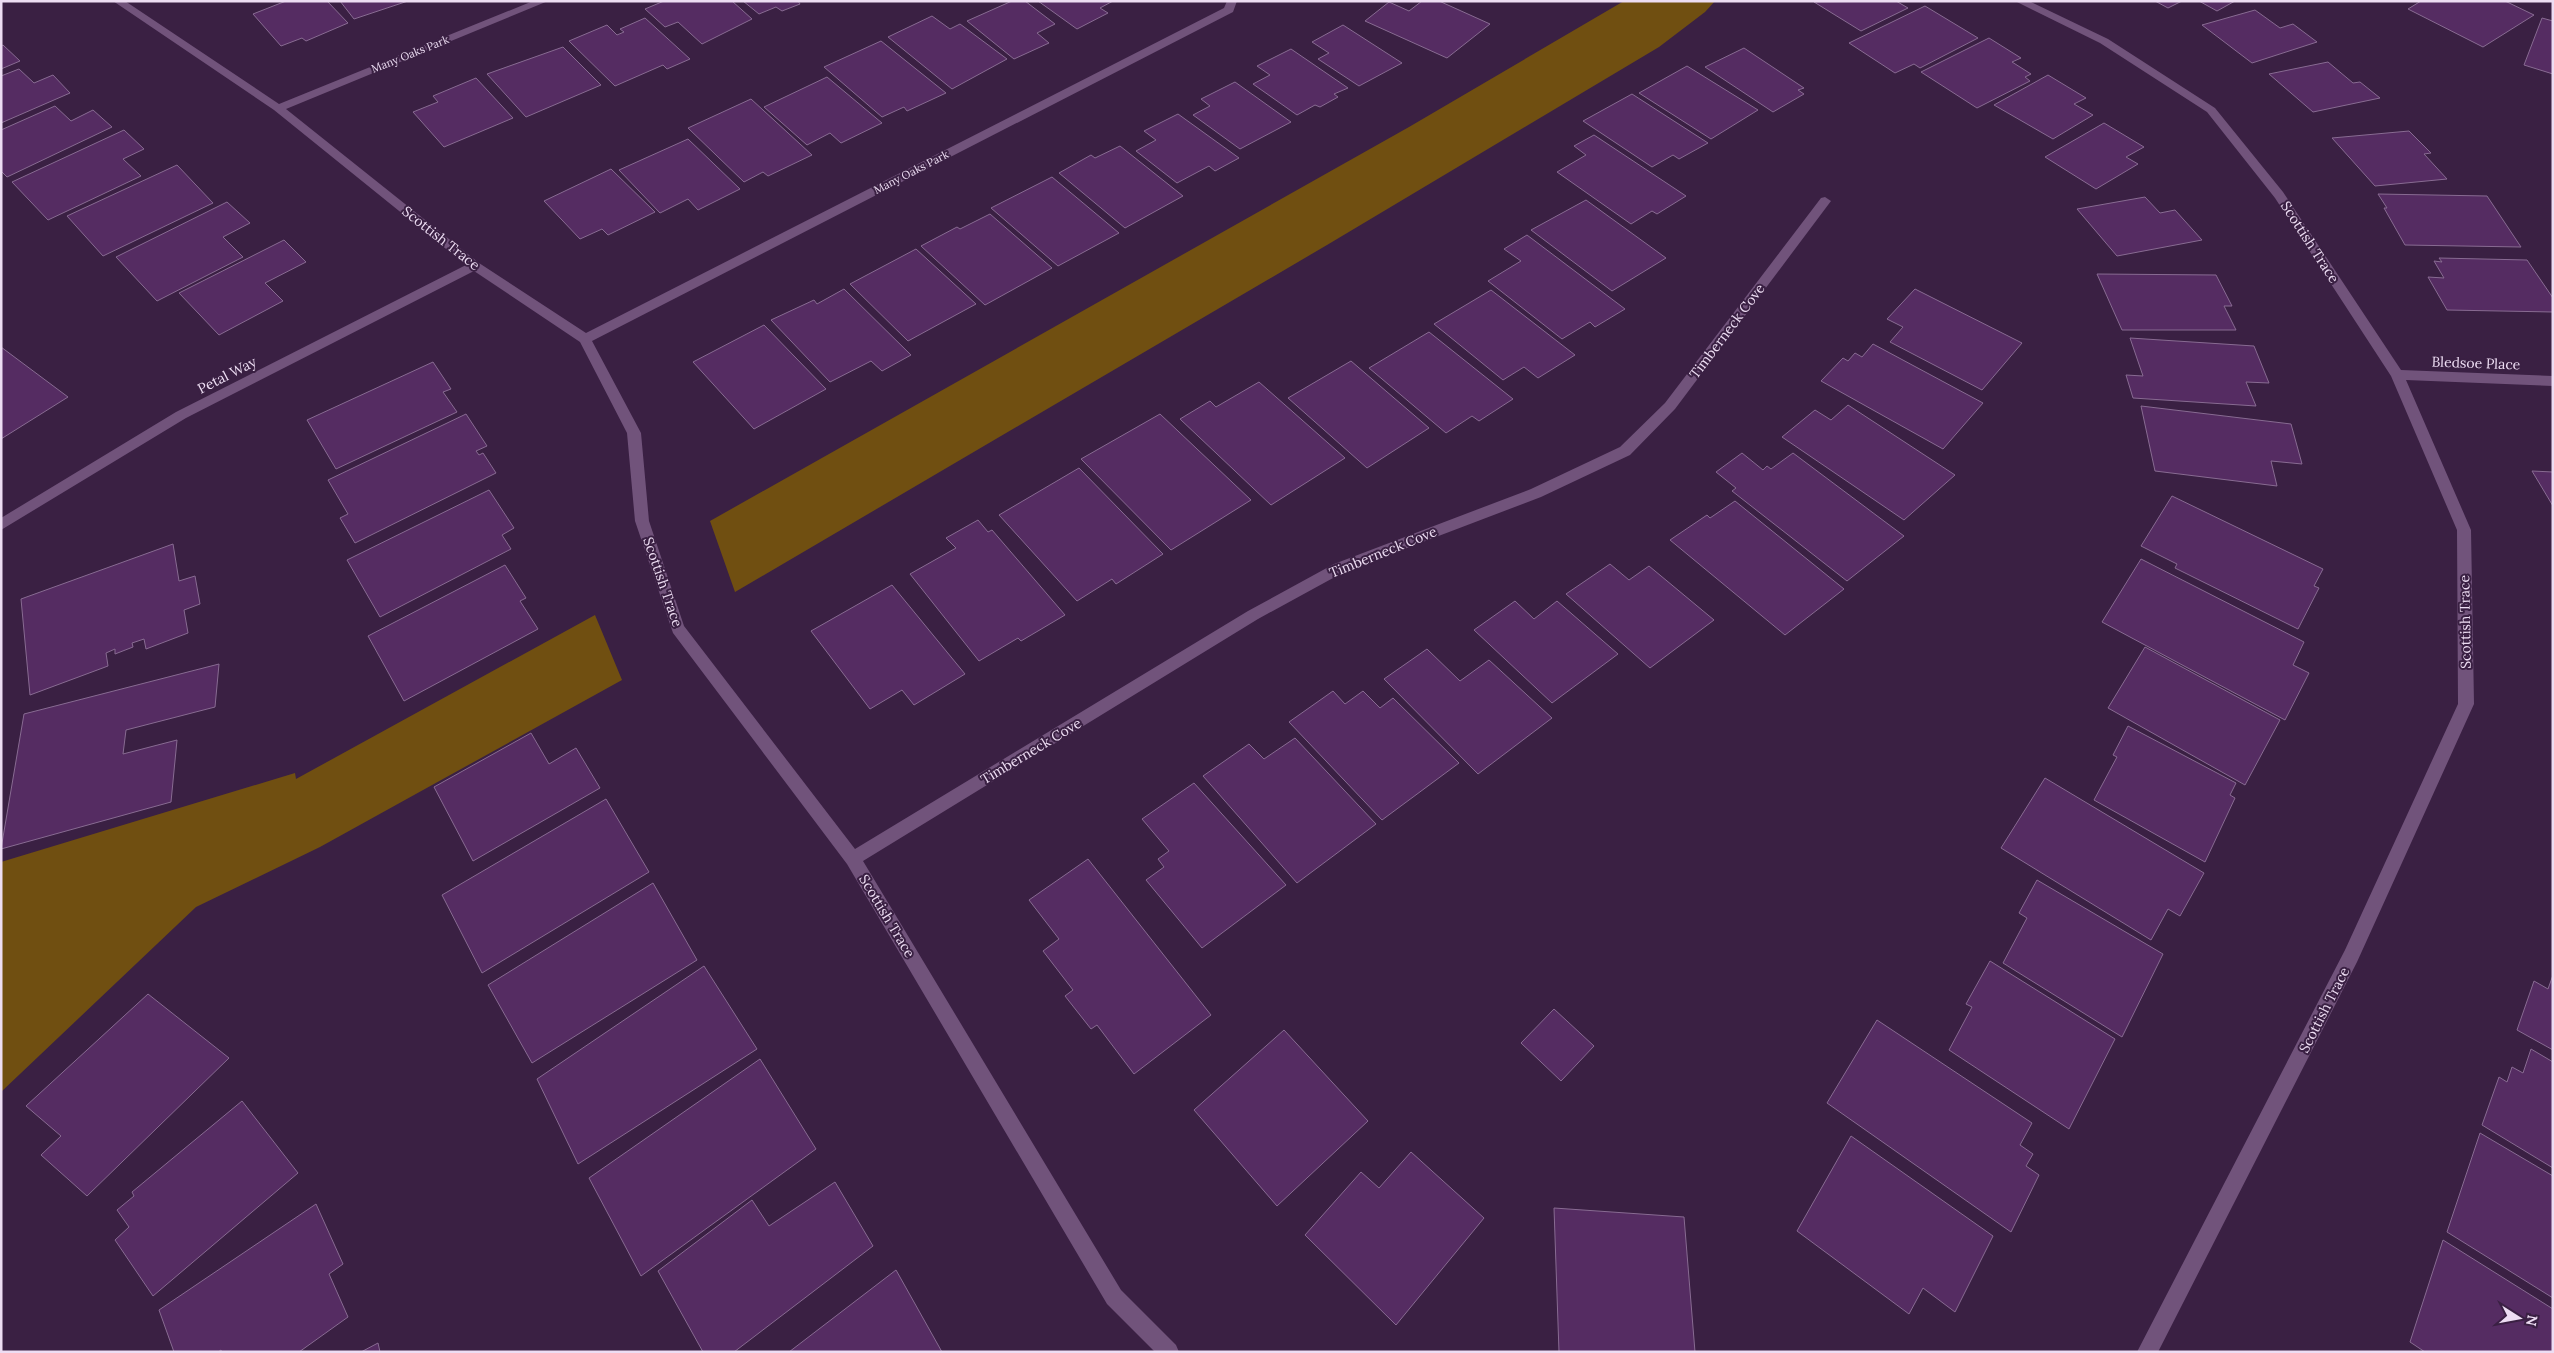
<svg xmlns="http://www.w3.org/2000/svg" width="2554" height="1353" font-family="Lora,serif">
<style>
.green{fill:#704f11}
.building{fill:#552c62;stroke:#886b92}
.lines{fill:none;stroke-linecap:round;stroke-linejoin:round}
.street{fill:#71537b;fill-rule:evenodd}
.labels{text-anchor:middle;stroke-width:4;stroke-linejoin:round;paint-order:stroke}
.far-street-label{font-size:11px;fill:#edddf3;stroke:#3a2043}
.street-label{font-size:14px;fill:#edddf3;stroke:#3a2043}
</style>
<rect width="100%" height="100%" fill="#3a2043"/>
<g class="green">
<polygon points="1624,1 1715,1 1705,12 1659,47 1327,245 735,592 710,521 1409,127"/>
<polygon points="595,615 622,680 320,847 196,907 1,1092 1,862 295,773 296,779"/>
</g>
<g class="building">
<polygon points="286,1 327,1 348,23 306,41 302,38 281,46 253,14"/>
<polygon points="340,1 408,1 354,19"/>
<polygon points="664,1 732,1 752,19 702,44 678,22 665,27 645,9"/>
<polygon points="743,1 798,1 800,4 782,11 776,7 759,14"/>
<polygon points="1012,1 1025,1 1055,24 1037,33 1049,43 1014,59 967,21"/>
<polygon points="1038,1 1113,1 1100,8 1108,13 1077,29"/>
<polygon points="1422,1 1439,1 1490,24 1447,58 1365,21 1389,2 1409,11"/>
<polygon points="1896,1 1908,8 1861,31 1814,2"/>
<polygon points="2155,1 2182,1 2168,8"/>
<polygon points="2199,1 2235,1 2217,11"/>
<polygon points="2421,1 2505,1 2534,15 2483,47 2408,9"/>
<polygon points="1925,6 1978,38 1920,68 1914,64 1895,73 1849,43"/>
<polygon points="2255,10 2280,28 2293,24 2317,42 2252,63 2202,25"/>
<polygon points="932,16 950,29 960,24 1007,59 952,89 888,37"/>
<polygon points="645,18 690,59 667,69 663,65 615,86 569,41 607,25 617,35 624,32 620,29"/>
<polygon points="2542,18 2553,21 2553,74 2524,65"/>
<polygon points="1343,25 1402,63 1359,86 1318,59 1329,53 1312,42"/>
<polygon points="1989,38 2021,58 2012,62 2031,74 2025,77 2030,81 1977,108 1921,72"/>
<polygon points="881,41 946,93 907,111 904,107 882,117 824,67"/>
<polygon points="3,45 20,61 1,69 1,46"/>
<polygon points="563,47 601,85 526,117 487,74"/>
<polygon points="1744,48 1804,88 1798,90 1804,94 1773,112 1705,67"/>
<polygon points="1291,49 1348,88 1334,94 1338,97 1320,107 1315,105 1297,115 1253,84 1270,75 1257,66"/>
<polygon points="2328,62 2353,83 2360,82 2380,98 2313,112 2269,74"/>
<polygon points="1687,66 1758,110 1711,139 1639,93"/>
<polygon points="19,69 34,83 53,75 70,93 1,123 1,76"/>
<polygon points="2048,75 2086,98 2074,104 2093,115 2053,139 1994,105"/>
<polygon points="827,77 882,123 841,143 830,133 807,145 764,107"/>
<polygon points="476,78 513,118 444,147 413,112 438,102 433,96"/>
<polygon points="1235,82 1291,122 1240,149 1193,115 1210,106 1201,99"/>
<polygon points="1632,94 1708,143 1679,159 1673,155 1652,167 1583,121"/>
<polygon points="751,99 812,155 768,176 763,172 744,182 688,128"/>
<polygon points="55,106 71,121 93,110 112,127 7,177 1,171 1,130"/>
<polygon points="1178,114 1239,158 1215,171 1209,166 1177,183 1136,151 1156,140 1144,131"/>
<polygon points="2104,123 2144,147 2126,157 2138,164 2096,189 2045,157"/>
<polygon points="124,130 144,149 123,159 141,176 48,220 12,182"/>
<polygon points="2409,131 2431,153 2424,154 2447,179 2375,186 2332,138"/>
<polygon points="1594,135 1686,196 1657,214 1652,211 1631,224 1557,172 1586,155 1574,146"/>
<polygon points="688,139 740,189 698,210 688,199 660,213 619,170"/>
<polygon points="1120,146 1183,196 1125,228 1059,173 1091,155 1095,158"/>
<polygon points="177,165 213,203 103,256 67,216"/>
<polygon points="611,169 655,212 608,235 602,229 580,239 544,201"/>
<polygon points="1052,177 1119,233 1058,266 991,208"/>
<polygon points="2378,194 2487,196 2521,247 2405,245 2384,208 2387,208"/>
<polygon points="2145,197 2160,213 2175,210 2202,240 2117,256 2077,209"/>
<polygon points="1586,200 1666,258 1612,291 1531,230"/>
<polygon points="227,202 250,223 223,237 243,257 157,301 116,257"/>
<polygon points="990,214 1052,268 985,305 921,246 957,227 960,229"/>
<polygon points="1527,235 1625,309 1595,327 1590,322 1562,339 1488,281 1521,261 1504,249"/>
<polygon points="284,240 306,262 265,283 283,301 219,335 179,293"/>
<polygon points="916,249 976,304 908,341 850,284"/>
<polygon points="2439,258 2527,260 2553,298 2553,312 2447,310 2428,277 2444,278 2434,261 2442,262"/>
<polygon points="2097,274 2216,275 2232,306 2224,306 2236,330 2122,330"/>
<polygon points="844,289 911,355 882,371 871,361 830,382 771,320 814,300 817,304"/>
<polygon points="1915,289 2022,343 1982,390 1890,342 1903,327 1887,319"/>
<polygon points="1491,290 1575,355 1538,378 1524,367 1503,380 1434,324"/>
<polygon points="764,325 826,389 754,429 693,362"/>
<polygon points="1429,332 1513,399 1479,421 1472,416 1446,433 1369,368"/>
<polygon points="2130,338 2254,346 2269,383 2246,382 2256,406 2133,398 2126,375 2143,376"/>
<polygon points="1873,344 1983,403 1943,449 1821,381 1843,358 1848,361 1855,353 1862,357"/>
<polygon points="1,347 68,397 1,439"/>
<polygon points="1351,361 1429,428 1367,468 1288,398"/>
<polygon points="433,362 451,389 443,392 457,412 336,469 307,420"/>
<polygon points="1259,382 1345,458 1271,505 1180,419 1210,401 1216,407"/>
<polygon points="1848,405 1955,475 1904,520 1782,437 1815,410 1831,420"/>
<polygon points="2141,406 2291,424 2302,464 2271,461 2277,486 2155,471"/>
<polygon points="466,414 487,446 476,451 479,455 483,453 496,473 355,543 340,518 348,514 328,480"/>
<polygon points="1160,414 1251,500 1171,550 1081,459"/>
<polygon points="1742,453 1763,470 1767,466 1771,469 1793,453 1904,536 1847,581 1732,491 1736,488 1716,472"/>
<polygon points="1079,468 1163,554 1116,584 1112,579 1077,601 999,515"/>
<polygon points="2532,471 2553,472 2553,506"/>
<polygon points="489,490 514,528 502,535 511,549 380,617 347,560"/>
<polygon points="2172,496 2323,569 2314,586 2319,588 2298,629 2175,568 2177,564 2141,546"/>
<polygon points="1735,501 1844,589 1785,635 1670,540 1707,515 1710,518"/>
<polygon points="978,520 988,532 992,530 1065,615 1021,641 1018,638 979,661 910,574 956,548 946,538"/>
<polygon points="173,544 179,581 195,576 200,604 184,610 188,633 146,649 144,639 132,643 133,647 115,654 115,649 106,653 108,666 30,695 21,599"/>
<polygon points="2141,559 2304,642 2293,665 2309,673 2285,720 2102,622"/>
<polygon points="1610,564 1629,580 1649,566 1714,620 1650,668 1566,594"/>
<polygon points="505,565 526,598 520,601 538,629 404,701 368,636"/>
<polygon points="892,585 965,674 914,705 902,690 870,709 811,631"/>
<polygon points="1515,601 1534,619 1557,601 1618,654 1552,703 1474,630"/>
<polygon points="2145,647 2280,720 2245,785 2108,708"/>
<polygon points="1427,649 1460,681 1489,660 1552,718 1478,774 1384,679"/>
<polygon points="219,664 215,707 126,730 123,754 177,740 171,802 1,849 24,714"/>
<polygon points="1333,691 1345,704 1363,691 1380,708 1393,698 1459,763 1382,820 1289,722"/>
<polygon points="2128,726 2236,783 2230,795 2235,798 2205,862 2094,800 2117,757 2113,755"/>
<polygon points="531,733 549,764 576,748 600,788 473,861 434,787"/>
<polygon points="1295,738 1376,824 1297,883 1203,776 1249,744 1264,759"/>
<polygon points="2045,778 2204,873 2180,916 2168,909 2151,940 2001,848"/>
<polygon points="1194,783 1286,885 1202,948 1146,880 1164,867 1158,859 1169,851 1142,819"/>
<polygon points="606,799 649,872 482,973 442,895"/>
<polygon points="1088,859 1211,1015 1134,1074 1097,1025 1091,1029 1065,996 1073,990 1043,951 1059,939 1029,900"/>
<polygon points="2037,880 2163,954 2122,1037 2003,963 2027,918 2019,913"/>
<polygon points="653,883 697,960 532,1063 488,985"/>
<polygon points="1990,961 2115,1039 2069,1129 1949,1050 1972,1007 1966,1004"/>
<polygon points="704,966 757,1049 578,1164 537,1079"/>
<polygon points="2553,975 2553,1050 2517,1030 2534,981 2548,989"/>
<polygon points="148,994 229,1058 87,1196 41,1155 61,1136 26,1106"/>
<polygon points="1554,1009 1594,1046 1561,1081 1521,1043"/>
<polygon points="1877,1020 2032,1123 2020,1145 2033,1154 2026,1166 2039,1175 2011,1232 1827,1103"/>
<polygon points="1284,1030 1368,1121 1277,1206 1194,1110"/>
<polygon points="2531,1049 2553,1062 2553,1168 2482,1125 2499,1077 2507,1082 2512,1067 2523,1073"/>
<polygon points="760,1059 816,1149 641,1276 589,1178"/>
<polygon points="242,1101 298,1173 153,1296 115,1240 129,1227 117,1210 134,1196 132,1192"/>
<polygon points="2480,1133 2553,1176 2553,1298 2447,1232"/>
<polygon points="1851,1136 1993,1236 1955,1312 1923,1288 1909,1314 1797,1231"/>
<polygon points="1411,1152 1484,1218 1396,1325 1305,1235 1361,1172 1379,1188"/>
<polygon points="835,1182 873,1246 734,1352 703,1352 658,1271 752,1200 769,1226"/>
<polygon points="316,1204 343,1264 329,1274 348,1317 299,1352 222,1352 221,1350 218,1352 174,1352 159,1310"/>
<polygon points="1554,1208 1684,1217 1695,1352 1559,1352"/>
<polygon points="2443,1240 2553,1309 2553,1352 2425,1352 2410,1342"/>
<polygon points="896,1270 942,1352 789,1352"/>
<polygon points="378,1343 380,1352 361,1352"/>
</g>
<g class="lines">
<g class="street">
<polygon points="113,1 125,1 279,104 533,1 548,1 286,109 479,263 586,333 1224,8 1227,1 1237,1 1233,12 592,341 641,433 649,521 684,626 855,849 1248,611 1334,564 1531,489 1620,447 1665,403 1821,198 1825,197 1831,201 1675,409 1630,455 1541,497 1344,572 1258,619 863,861 1121,1290 1176,1345 1179,1352 1155,1352 1107,1304 847,864 673,633 635,521 627,433 580,342 474,271 186,418 1,530 1,518 176,412 466,265 274,110"/>
<polygon points="2015,1 2029,1 2108,39 2215,108 2283,192 2401,370 2553,376 2553,386 2406,380 2471,530 2474,704 2357,962 2158,1352 2137,1352 2345,950 2458,704 2457,530 2391,376 2275,198 2207,112 2100,43"/>
</g>
</g>
<g class="labels">
<g class="far-street-label">
<text transform="translate(410 54) rotate(-22)" y="4">Many Oaks Park</text>
<text transform="translate(911 172) rotate(-27)" y="4">Many Oaks Park</text>
</g>
<g class="street-label">
<text transform="translate(441 238) rotate(38)" y="5">Scottish Trace</text>
<text transform="translate(2310 242) rotate(57)" y="5">Scottish Trace</text>
<text transform="translate(1727 331) rotate(-53)" y="5">Timberneck Cove</text>
<text transform="translate(2476 363) rotate(2)" y="5">Bledsoe Place</text>
<text transform="translate(227 375) rotate(-27)" y="5">Petal Way</text>
<text transform="translate(1383 552) rotate(-22)" y="5">Timberneck Cove</text>
<text transform="translate(663 582) rotate(71)" y="5">Scottish Trace</text>
<text transform="translate(2465 622) rotate(-91)" y="5">Scottish Trace</text>
<text transform="translate(1031 751) rotate(-31)" y="5">Timberneck Cove</text>
<text transform="translate(887 916) rotate(59)" y="5">Scottish Trace</text>
<text transform="translate(2324 1010) rotate(-63)" y="5">Scottish Trace</text>
</g>
</g>
<rect width="2554" height="1353" fill="none" stroke="#edddf3" stroke-width="5"/>
<g transform="translate(2519 1318) rotate(101)" stroke="#3a2043" stroke-width="4" paint-order="stroke">
<path d="M0-4L9 19L0 12L-9 19Z" fill="#edddf3"/>
<text y="-8" font-size="14" font-weight="bold" text-anchor="middle" fill="#edddf3">N</text>
</g>
</svg>
